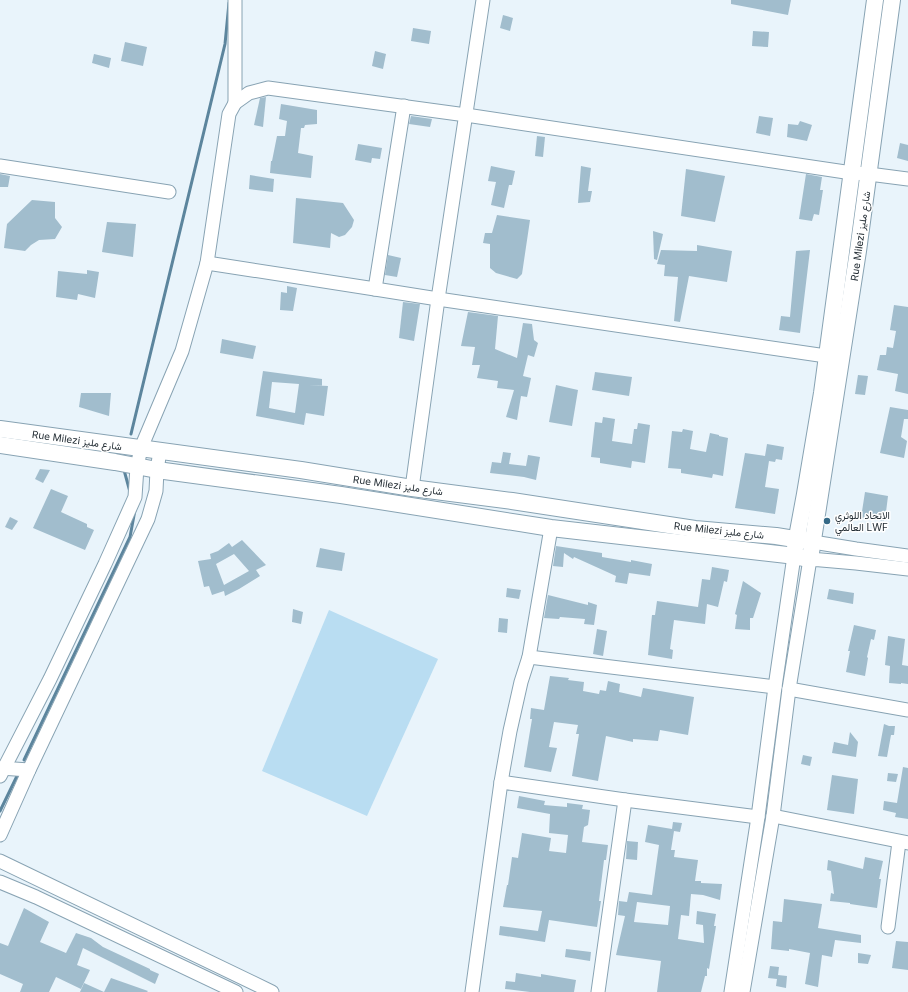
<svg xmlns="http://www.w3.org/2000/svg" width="908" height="992" font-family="Inter,Vazirmatn,sans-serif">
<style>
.green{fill:#b9ddf2}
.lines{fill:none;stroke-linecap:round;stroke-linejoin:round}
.stream{stroke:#5c859d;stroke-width:3}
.building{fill:#a1bdcd;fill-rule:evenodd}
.minor-casing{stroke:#88a3b3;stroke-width:15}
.tertiary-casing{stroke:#88a3b3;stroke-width:18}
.minor{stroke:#fff;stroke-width:13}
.tertiary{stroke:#fff;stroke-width:16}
.poi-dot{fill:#366a87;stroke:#fff;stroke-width:1.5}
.labels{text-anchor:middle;stroke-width:3;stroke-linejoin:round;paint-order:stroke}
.street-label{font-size:10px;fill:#232d34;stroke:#fff}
.poi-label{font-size:10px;fill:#232d34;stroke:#fff;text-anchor:start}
</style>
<rect width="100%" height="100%" fill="#e9f4fb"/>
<polygon class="green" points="329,610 438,659 367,816 262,771"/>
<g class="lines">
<g class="stream">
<polyline points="131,434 225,44 229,3"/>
<polyline points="124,470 130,492"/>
<polyline points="24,760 130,537 135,510"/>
<polyline points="0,811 17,776"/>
</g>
</g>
<g class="building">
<polygon points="731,0 791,0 788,15 731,4"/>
<polygon points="503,15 513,18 510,31 500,28"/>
<polygon points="413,28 431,31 429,44 411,41"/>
<polygon points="753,31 769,32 768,47 752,46"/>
<polygon points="125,42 147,47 143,66 121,61"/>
<polygon points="375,51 386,54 383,69 372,66"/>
<polygon points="94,54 111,58 109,68 92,63"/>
<polygon points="266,97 263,127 254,125 260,98"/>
<polygon points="281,104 317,110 317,124 305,125 304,128 301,128 298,153 313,156 311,178 270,173 271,161 272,161 277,136 285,136 287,121 279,119"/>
<polygon points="411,116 432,119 430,127 409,124"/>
<polygon points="759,116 773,118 770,136 756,133"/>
<polygon points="800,121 812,125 807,141 787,137 788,124 798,125"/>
<polygon points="537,136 545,137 543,157 535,156"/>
<polygon points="900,143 908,145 908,161 897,158"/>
<polygon points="358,144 382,148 380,159 372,158 371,163 355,160"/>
<polygon points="491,166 515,171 512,185 509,185 504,208 491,205 496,182 488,181"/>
<polygon points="581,166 591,168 588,191 592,191 590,202 578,203"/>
<polygon points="686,169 725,176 715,222 681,216"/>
<polygon points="0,174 10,176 8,187 0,187"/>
<polygon points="806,174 822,177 820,190 823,190 819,215 814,214 812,221 799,219"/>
<polygon points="250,175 274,179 273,192 249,189"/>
<polygon points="296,198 343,203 354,220 352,227 345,235 339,237 331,233 330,248 293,243"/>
<polygon points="32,200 55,202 55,218 62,227 55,239 39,240 31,245 25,251 4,248 7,224"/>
<polygon points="497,215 530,220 522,274 517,279 496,273 490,268 490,244 483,243 485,233 492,233"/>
<polygon points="107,222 136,224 133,257 102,252"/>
<polygon points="653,231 663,234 657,260 654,259"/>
<polygon points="697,245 732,251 727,282 689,276 680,322 674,321 678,277 664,276 665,265 657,264 661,250 697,251"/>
<polygon points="810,250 800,333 779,330 781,316 790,317 796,251"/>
<polygon points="388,255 401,258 397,277 385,275"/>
<polygon points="87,270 99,272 95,298 78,294 77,300 56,297 58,271 87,274"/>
<polygon points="287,286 297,288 293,311 280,310 281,292 287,293"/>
<polygon points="403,302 420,304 414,341 399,338"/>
<polygon points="894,305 908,307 908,394 895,391 898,374 877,370 880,355 886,355 887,347 893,348 896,331 890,330"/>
<polygon points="468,312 498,316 495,349 517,358 523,323 532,324 534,340 538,343 534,357 528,355 523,376 531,378 527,397 521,396 517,420 506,417 514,390 497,388 498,381 477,378 480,365 472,365 475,347 461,346"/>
<polygon points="222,339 256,346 253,359 220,353"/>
<path d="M263,371l59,8v7l-14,-1 20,1 -4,30 -18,-3 -2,12 -48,-9zM272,382l27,2 -4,29 -26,-5z"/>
<polygon points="595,372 632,377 629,396 592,390"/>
<polygon points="858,375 868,376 865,395 855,394"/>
<polygon points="556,385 578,390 572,426 549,422"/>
<polygon points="81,393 111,393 109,416 79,407"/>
<polygon points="890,407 908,410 908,419 904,419 901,437 907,441 904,458 880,453"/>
<polygon points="603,417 615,419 612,441 632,444 634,429 637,429 638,423 650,425 645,463 632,461 631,468 600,463 600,458 591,457 595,422 602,423"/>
<polygon points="683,429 693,431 690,449 706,452 710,433 719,435 719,436 728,438 723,476 713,474 712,478 681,473 681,469 668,468 672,431 682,432"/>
<polygon points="767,444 784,447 782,460 776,459 775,462 769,461 765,487 779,489 775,514 735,508 745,453 765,456"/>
<polygon points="503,452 511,453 509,464 526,466 528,455 540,457 536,480 524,477 490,473 492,462 501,463"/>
<polygon points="40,469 50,470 43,483 35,479"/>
<polygon points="51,489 68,496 61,512 87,524 87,527 94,530 85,550 33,528"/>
<polygon points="865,492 888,496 886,512 885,512 884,521 861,518"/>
<polygon points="10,517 18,521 12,530 5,527"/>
<path d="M242,540l24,25 -10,5 4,6 -21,13 -14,7 -1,-5 -12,4 -3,-9 -5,1 -6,-26 13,-2 -1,-5 8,-3 11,-8 3,4zM234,554l15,17 -25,14 -8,-21z"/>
<polygon points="556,546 602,553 602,557 631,562 631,560 652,564 650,576 629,573 627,584 615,582 616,576 574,557 573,559 564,553 563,567 553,566"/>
<polygon points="320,548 345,553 342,571 316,567"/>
<polygon points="712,567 729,570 727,582 724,581 718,607 707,604 705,624 674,620 670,649 673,650 672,659 648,655 652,615 655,615 657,601 698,607 702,579 710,580"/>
<polygon points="743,581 761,593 753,618 750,618 750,630 735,629 737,615 735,614"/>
<polygon points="507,588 521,590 519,599 506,597"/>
<polygon points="829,589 854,593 853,604 827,599"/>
<polygon points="548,595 588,605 588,602 597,605 594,625 584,624 585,619 560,617 559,619 544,618"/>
<polygon points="293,609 303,612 301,624 292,622"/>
<polygon points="499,618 508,619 507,633 498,632"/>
<polygon points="854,625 876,630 874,640 871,639 867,657 868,658 865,676 846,672 850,651 848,651"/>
<polygon points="597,629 607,631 603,656 593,654"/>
<polygon points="888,636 905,639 902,665 908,666 908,684 901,683 901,684 889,683 890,666 885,665"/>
<polygon points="550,676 569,678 568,680 584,682 583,691 599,694 600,690 606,691 608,681 620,684 619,692 641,697 643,688 694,697 688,735 660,730 658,741 633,739 633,742 606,736 598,781 572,776 579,734 576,734 578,725 554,722 549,747 557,748 551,772 524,767 532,719 530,719 531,708 544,710"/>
<polygon points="884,724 889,726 895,726 894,735 891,735 887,757 878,756"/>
<polygon points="850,732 858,742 856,757 832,753 834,742 848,745"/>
<polygon points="803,755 812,757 810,766 801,764"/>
<polygon points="903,767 908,768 908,819 895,817 896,813 883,810 884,801 897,803"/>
<polygon points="888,773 898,774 896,782 887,781"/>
<polygon points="832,775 858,779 854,814 827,810"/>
<polygon points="519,796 545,801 544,805 567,807 567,803 583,805 582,809 590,810 588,825 584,827 582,842 608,845 606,860 604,860 599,901 601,901 597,927 549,920 545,942 499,935 500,926 538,931 542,911 503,907 507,885 508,885 512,857 518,858 522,833 551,838 549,851 566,853 568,835 549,833 550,814 517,808"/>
<path d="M673,822l9,1 -2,9 -6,-1 -3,19h4l-1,7 24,3 -3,21h6v2l21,1 -2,16 -17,-5 -12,-1 -2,22 -8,-1 -3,24 26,4 -1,-18 -7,-1 1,-13 19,3 -2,12h2l-7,43 -2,-1v8h-2l-4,16h-44l4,-31 -45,-6 9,-39 -7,-1 1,-14 8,1 2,-10 23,3 7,-50 -14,-3 3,-17 24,4zM637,902l33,4 -2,19 -34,-3z"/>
<polygon points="627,841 638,842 637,860 626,859"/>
<polygon points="865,857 883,861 879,879 881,879 877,908 850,904 850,903 830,901 831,893 834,894 831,871 827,870 828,860 863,869"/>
<polygon points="784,899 822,904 818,928 861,935 861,943 835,940 832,957 822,955 818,987 805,984 810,953 789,949 789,951 771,949 773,921 782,922"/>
<polygon points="24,908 49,922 40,942 66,953 76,933 91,938 103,947 150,969 150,970 159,974 155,984 83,948 77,965 90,970 81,989 56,977 49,992 20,992 23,984 0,974 0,943 8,946"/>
<polygon points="896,941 908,942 908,970 892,968"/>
<polygon points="566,949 591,952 590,961 565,957"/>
<polygon points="858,953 871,955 868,964 858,963"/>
<polygon points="770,966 779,967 778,975 787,976 786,988 776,986 777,979 768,978"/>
<polygon points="516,973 541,977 541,974 576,980 574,992 530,992 505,989 506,981 515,982"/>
<polygon points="111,978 148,991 147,992 104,992"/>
<polygon points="84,983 104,992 80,992"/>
</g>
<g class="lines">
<g class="minor-casing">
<g id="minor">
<polyline points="235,103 235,0"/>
<polyline points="0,166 169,192"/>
<polyline points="207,263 375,289 438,299 826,356"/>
<polyline points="375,289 404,106"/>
<polyline points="412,488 438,299 483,0"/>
<polyline points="813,542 856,549 908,556"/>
<polyline points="529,657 775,687"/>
<polyline points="789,689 908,710"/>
<polyline points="0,768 29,770"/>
<polyline points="0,776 50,679 105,564 135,497 137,467 141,448 182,351 207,263 229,114 235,103 249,93 268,88 466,115 852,173 869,174 908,179"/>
<polyline points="501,782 625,800 758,817"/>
<polyline points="773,816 908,843"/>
<polyline points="0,835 29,770 148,519 156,491 157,470 160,451"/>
<polyline points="0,861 272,992"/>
<polyline points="0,882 36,897 236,992"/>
<polyline points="888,927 899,842"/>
<polyline points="472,992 501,782 510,731 521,682 529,657 551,528"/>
<polyline points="598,992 625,800"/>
<polyline points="731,992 758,817 775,687 794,556"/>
<polyline points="743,992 773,816 789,689 810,559 856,563 908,569"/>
</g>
</g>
<g class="tertiary-casing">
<g id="tertiary">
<polyline points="0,429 301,470 412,488 512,501 695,529 776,536 813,542"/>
<polyline points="0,445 115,462 157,470 341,495 551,528 787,555 810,559 858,251 892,0"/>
<polyline points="795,548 805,494 822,393 875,0"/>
</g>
</g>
<use href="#minor" class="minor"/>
<use href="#tertiary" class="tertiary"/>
</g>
<circle class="poi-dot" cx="827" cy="521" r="4"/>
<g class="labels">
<g class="street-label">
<text transform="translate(860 236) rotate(-82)" y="4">Rue Milezi شارع مليز</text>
<text transform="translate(77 440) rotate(8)" y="4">Rue Milezi شارع مليز</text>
<text transform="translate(398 485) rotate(8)" y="4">Rue Milezi شارع مليز</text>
<text transform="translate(719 530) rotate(6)" y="4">Rue Milezi شارع مليز</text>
</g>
<g class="poi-label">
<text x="835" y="519">الاتحاد اللوثري<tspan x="835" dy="12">العالمي LWF</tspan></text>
</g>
</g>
</svg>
